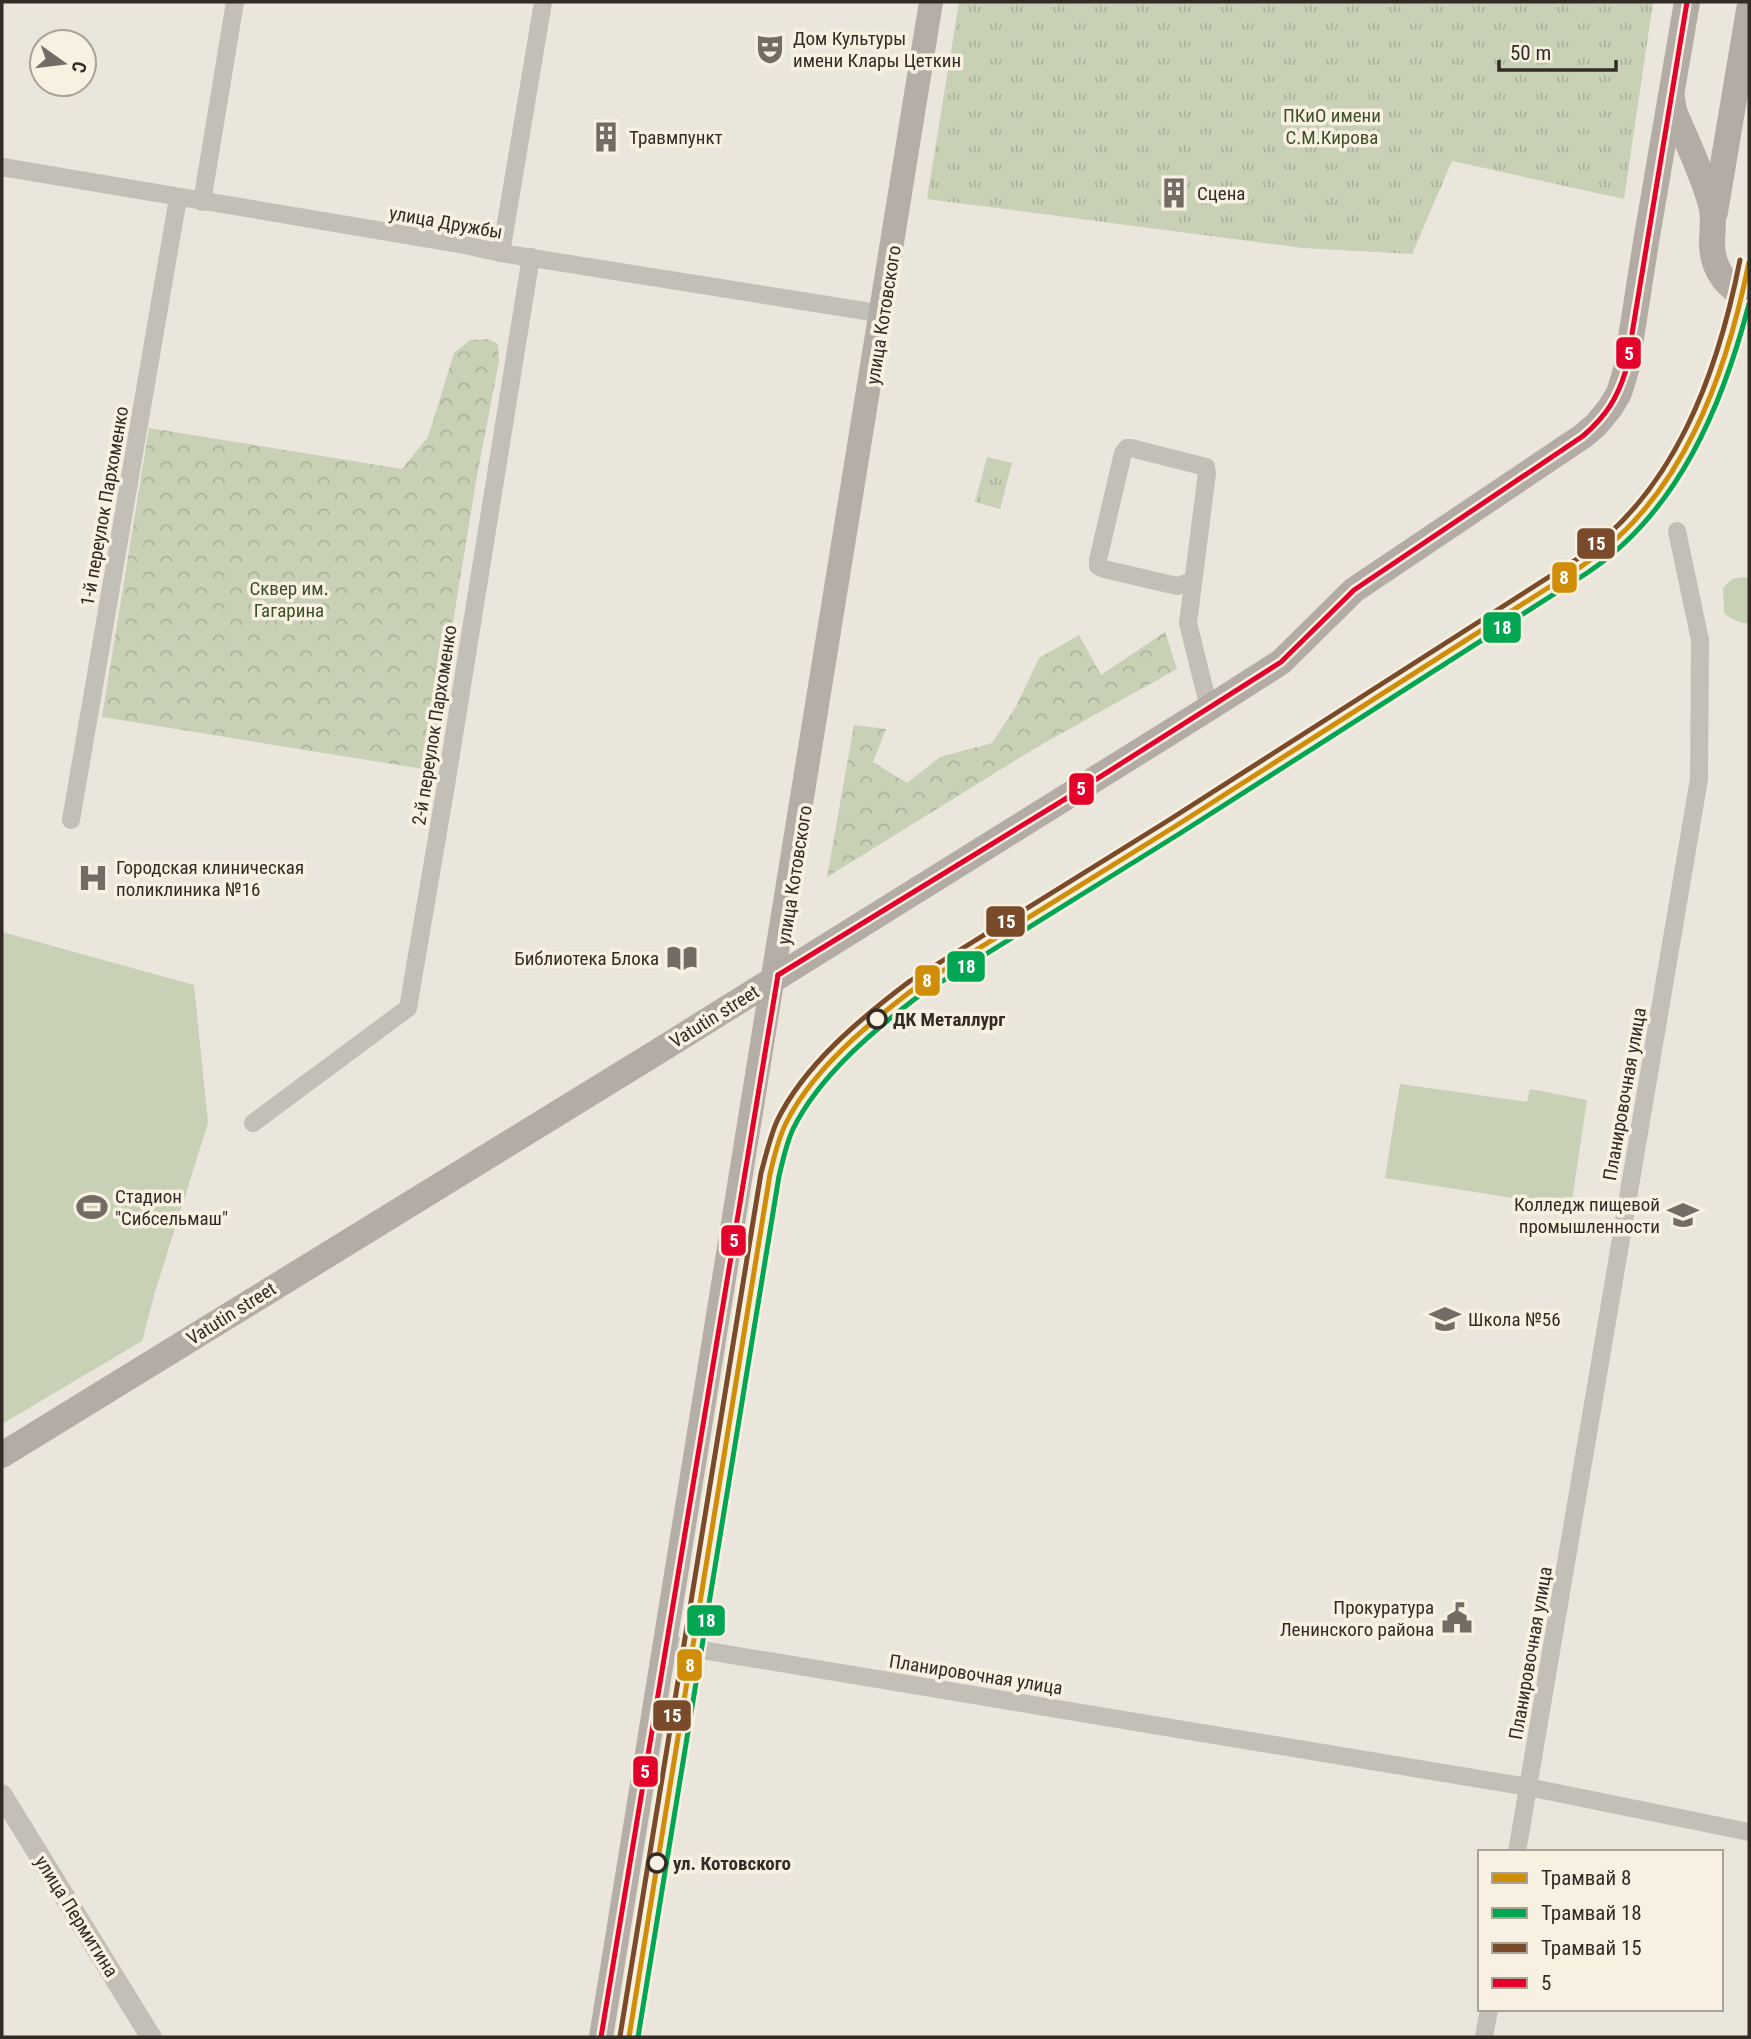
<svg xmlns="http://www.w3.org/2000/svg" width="1751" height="2039" font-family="'Roboto Condensed',sans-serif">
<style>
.grass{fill:#c8d0b6}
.forest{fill:url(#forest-crowns)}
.park{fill:url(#park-tufts)}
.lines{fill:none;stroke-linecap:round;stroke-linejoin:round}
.minor{stroke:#c3beb6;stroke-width:18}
.tertiary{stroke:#c3beb6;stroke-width:21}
.secondary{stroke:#b4aea6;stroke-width:24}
.primary{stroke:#b2aca5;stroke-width:26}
.bus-1-casing{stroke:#f8f1e2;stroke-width:10}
.bus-1{stroke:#e4002b;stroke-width:5}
.tram-1-casing{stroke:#f8f1e2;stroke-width:10}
.tram-2-casing{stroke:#f8f1e2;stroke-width:10}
.tram-3-casing{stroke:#f8f1e2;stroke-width:10}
.tram-1{stroke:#d08d07;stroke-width:5}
.tram-2{stroke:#00a651;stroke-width:5}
.tram-3{stroke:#7a4b2a;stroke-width:5}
.stop-dot{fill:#f8f1e2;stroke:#332b25;stroke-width:3.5}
.labels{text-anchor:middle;stroke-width:7;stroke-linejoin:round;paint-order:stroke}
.poi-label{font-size:19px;fill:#332b25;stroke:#f8f1e2;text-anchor:start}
.park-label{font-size:19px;fill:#3d5029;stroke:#f8f1e2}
.street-label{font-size:19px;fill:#332b25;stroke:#f8f1e2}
.stop-label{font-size:19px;font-weight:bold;fill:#332b25;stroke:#f8f1e2;text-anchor:start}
.line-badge{stroke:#f8f1e2;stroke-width:2.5}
.badge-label{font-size:19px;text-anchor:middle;font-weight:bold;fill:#fff}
</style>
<defs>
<pattern id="forest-crowns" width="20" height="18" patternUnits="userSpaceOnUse" patternTransform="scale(1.75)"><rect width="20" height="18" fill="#c8d0b6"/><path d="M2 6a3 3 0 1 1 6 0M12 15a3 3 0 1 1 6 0" fill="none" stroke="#acb39c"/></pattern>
<pattern id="park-tufts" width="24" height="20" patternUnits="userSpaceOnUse" patternTransform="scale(1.75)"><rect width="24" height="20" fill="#c8d0b6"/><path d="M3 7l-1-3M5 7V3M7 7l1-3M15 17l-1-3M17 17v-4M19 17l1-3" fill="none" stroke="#acb39c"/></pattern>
</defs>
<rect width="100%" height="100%" fill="#eae6dc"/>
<g class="grass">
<path d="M1744,577l5,1v45c-10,1 -17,-4 -25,-10l-1,-25 9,-9z"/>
<polygon points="2,932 194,985 208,1123 155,1292 142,1341 2,1424"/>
<polygon points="1400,1084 1527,1102 1530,1089 1587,1100 1571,1207 1385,1178"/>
</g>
<g class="forest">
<polygon points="488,339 498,344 499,361 476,481 429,770 102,717 149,428 402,469 428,437 454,353 470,340"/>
<polygon points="1165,632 1177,669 1037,747 827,877 854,725 886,729 873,762 907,783 940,757 992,743 1017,705 1039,658 1079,635 1101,675"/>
</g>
<g class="park">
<polygon points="959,2 1653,2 1624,199 1452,161 1412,254 1303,248 927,199"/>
<polygon points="987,457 1012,463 1000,509 975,502"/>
</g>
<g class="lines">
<g class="minor">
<polyline points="2,167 460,244 501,253 884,314"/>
<polyline points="202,202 235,2"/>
<polyline points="501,253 543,2"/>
<polyline points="1193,581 1177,586 1104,569 1098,566 1098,560 1123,453 1127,448 1131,448 1206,467 1207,473 1188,623 1209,708"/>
<polyline points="71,820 178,198"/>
<polyline points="253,1123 408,1008 446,785 531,257"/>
<polyline points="666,1644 1528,1787 1749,1832"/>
<polyline points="1517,1852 1699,779 1700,640 1677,531"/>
<polyline points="1484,2037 1489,2009"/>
</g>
<polyline class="tertiary" points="2,1795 151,2037"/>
<path class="secondary" d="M601,2037c113,-678 225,-1356 330,-2035"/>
<g class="primary">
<path d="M1672,98l2,13c12,29 27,59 36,90 4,13 3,24 2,38 -1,28 12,47 37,60"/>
<polyline points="1715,212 1749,10"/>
<polyline points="2,1455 662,1049 1209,708 1281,662 1354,590 1583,436 1596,425 1610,408 1619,393 1626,370 1646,242 1687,2"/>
</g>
<g class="bus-1-casing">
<g id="bus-1">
<path d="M778,975l284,-174 219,-139 73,-72 229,-154c23,-20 34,-37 43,-66l61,-368"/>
<polyline points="601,2037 778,975"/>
</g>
</g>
<use href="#bus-1" class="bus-1"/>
<g class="tram-1-casing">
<path id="tram-1" d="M629,2037l141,-863c4,-17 8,-35 16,-51 27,-54 82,-99 129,-135l259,-161 408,-261c100,-67 144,-190 167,-304"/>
</g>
<g class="tram-2-casing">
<path id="tram-2" d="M638,2037l141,-861c4,-16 7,-32 14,-47 26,-53 81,-99 127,-134l259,-161 408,-261c91,-61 135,-166 162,-269"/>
</g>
<g class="tram-3-casing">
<path id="tram-3" d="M620,2036l141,-863c5,-18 9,-36 16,-52 27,-56 84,-103 133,-140l259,-161 408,-261c98,-66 141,-187 163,-299"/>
</g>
<use href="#tram-1" class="tram-1"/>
<use href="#tram-2" class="tram-2"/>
<use href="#tram-3" class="tram-3"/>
</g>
<defs>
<g id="theatre-bare" transform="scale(2.415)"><path d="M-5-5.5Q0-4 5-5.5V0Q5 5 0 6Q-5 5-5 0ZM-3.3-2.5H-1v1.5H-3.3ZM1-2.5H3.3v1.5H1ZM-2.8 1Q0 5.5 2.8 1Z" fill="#736c65" stroke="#f8f1e2" stroke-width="2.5" paint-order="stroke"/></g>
<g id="building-bare" transform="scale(2.415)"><path d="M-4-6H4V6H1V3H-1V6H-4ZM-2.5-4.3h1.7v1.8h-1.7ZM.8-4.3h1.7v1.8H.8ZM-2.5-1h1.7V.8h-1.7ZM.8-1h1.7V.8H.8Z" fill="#736c65" stroke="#f8f1e2" stroke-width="2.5" paint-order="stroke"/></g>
<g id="hospital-bare" transform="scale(2.415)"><path d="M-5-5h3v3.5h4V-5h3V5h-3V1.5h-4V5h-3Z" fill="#736c65" stroke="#f8f1e2" stroke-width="2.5" paint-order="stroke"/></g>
<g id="library-bare" transform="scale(2.415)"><path d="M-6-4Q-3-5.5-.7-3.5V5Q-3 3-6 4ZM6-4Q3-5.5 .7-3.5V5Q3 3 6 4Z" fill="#736c65" stroke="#f8f1e2" stroke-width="2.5" paint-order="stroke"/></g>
<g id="stadium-bare" transform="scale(2.415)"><path d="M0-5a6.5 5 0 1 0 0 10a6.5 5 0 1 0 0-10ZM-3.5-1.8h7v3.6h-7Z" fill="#736c65" stroke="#f8f1e2" stroke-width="2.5" paint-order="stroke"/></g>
<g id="university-bare" transform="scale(2.415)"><path d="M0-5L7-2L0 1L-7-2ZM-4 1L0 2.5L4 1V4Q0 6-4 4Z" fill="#736c65" stroke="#f8f1e2" stroke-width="2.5" paint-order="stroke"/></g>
<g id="school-bare" transform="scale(2.415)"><path d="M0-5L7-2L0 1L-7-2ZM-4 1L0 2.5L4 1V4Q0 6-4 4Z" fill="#736c65" stroke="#f8f1e2" stroke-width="2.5" paint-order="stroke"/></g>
<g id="civic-bare" transform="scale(2.415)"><path d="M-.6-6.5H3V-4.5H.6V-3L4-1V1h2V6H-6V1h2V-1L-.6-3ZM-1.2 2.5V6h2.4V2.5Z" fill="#736c65" stroke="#f8f1e2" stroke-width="2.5" paint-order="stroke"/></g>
</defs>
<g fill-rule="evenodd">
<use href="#theatre-bare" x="770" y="49"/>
<use href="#building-bare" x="606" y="137"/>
<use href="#building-bare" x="1174" y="193"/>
<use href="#hospital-bare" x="93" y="878"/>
<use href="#library-bare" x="682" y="958"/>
<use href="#stadium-bare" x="92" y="1207"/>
<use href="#university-bare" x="1683" y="1215"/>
<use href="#school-bare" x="1445" y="1319"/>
<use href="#civic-bare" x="1457" y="1618"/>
</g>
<g class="stop-dot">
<circle cx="877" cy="1019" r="9"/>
<circle cx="657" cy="1863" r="9"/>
</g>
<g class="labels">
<g class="poi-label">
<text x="793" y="45">Дом Культуры<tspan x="793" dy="22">имени Клары Цеткин</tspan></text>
<text x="629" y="144">Травмпункт</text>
<text x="1197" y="200">Сцена</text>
<text x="116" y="874">Городская клиническая<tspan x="116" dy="22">поликлиника №16</tspan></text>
<text x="659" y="965" text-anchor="end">Библиотека Блока</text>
<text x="115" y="1203">Стадион<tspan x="115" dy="22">"Сибсельмаш"</tspan></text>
<text x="1660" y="1211" text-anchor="end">Колледж пищевой<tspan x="1660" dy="22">промышленности</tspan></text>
<text x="1468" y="1326">Школа №56</text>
<text x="1434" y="1614" text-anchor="end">Прокуратура<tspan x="1434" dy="22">Ленинского района</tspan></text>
</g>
<g class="park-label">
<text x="1332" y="122">ПКиО имени<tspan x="1332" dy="22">С.М.Кирова</tspan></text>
<text x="289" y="595">Сквер им.<tspan x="289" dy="22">Гагарина</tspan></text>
</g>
<g class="street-label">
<text transform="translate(446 222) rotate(10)" y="7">улица Дружбы</text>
<text transform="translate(883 315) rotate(-81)" y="7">улица Котовского</text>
<text transform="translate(104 506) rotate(-80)" y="7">1-й переулок Пархоменко</text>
<text transform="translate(434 725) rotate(-81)" y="7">2-й переулок Пархоменко</text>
<text transform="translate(794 875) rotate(-81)" y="7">улица Котовского</text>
<text transform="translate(714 1016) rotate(-32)" y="7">Vatutin street</text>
<text transform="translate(1624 1094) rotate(-80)" y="7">Планировочная улица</text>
<text transform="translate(231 1313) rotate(-32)" y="7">Vatutin street</text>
<text transform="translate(1530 1653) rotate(-80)" y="7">Планировочная улица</text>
<text transform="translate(976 1674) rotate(9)" y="7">Планировочная улица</text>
<text transform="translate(77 1916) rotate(58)" y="7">улица Пермитина</text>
</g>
<g class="stop-label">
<text x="893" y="1026">ДК Металлург</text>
<text x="673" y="1870">ул. Котовского</text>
</g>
</g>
<g class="line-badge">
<rect x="1615" y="336" width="27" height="34" rx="7" fill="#e4002b"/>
<rect x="1576" y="527" width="40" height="33" rx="7" fill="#7a4b2a"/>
<rect x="1551" y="561" width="27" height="33" rx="7" fill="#d08d07"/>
<rect x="1482" y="611" width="40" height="33" rx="7" fill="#00a651"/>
<rect x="1068" y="772" width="27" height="34" rx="7" fill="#e4002b"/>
<rect x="985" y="905" width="41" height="33" rx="7" fill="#7a4b2a"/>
<rect x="946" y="950" width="40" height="33" rx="7" fill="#00a651"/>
<rect x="914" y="964" width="27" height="33" rx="7" fill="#d08d07"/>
<rect x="720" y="1224" width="27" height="33" rx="7" fill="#e4002b"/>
<rect x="686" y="1604" width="40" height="33" rx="7" fill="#00a651"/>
<rect x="676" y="1648" width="27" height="34" rx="7" fill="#d08d07"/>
<rect x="652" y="1699" width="40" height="33" rx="7" fill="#7a4b2a"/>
<rect x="632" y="1755" width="27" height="33" rx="7" fill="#e4002b"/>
</g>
<g class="badge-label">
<text x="1629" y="360">5</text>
<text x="1596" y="550">15</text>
<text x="1564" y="584">8</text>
<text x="1502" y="634">18</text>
<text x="1081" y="795">5</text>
<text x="1006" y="928">15</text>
<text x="966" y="973">18</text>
<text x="927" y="987">8</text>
<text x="734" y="1247">5</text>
<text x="706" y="1627">18</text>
<text x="690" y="1672">8</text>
<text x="672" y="1722">15</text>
<text x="645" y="1778">5</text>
</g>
<rect width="1751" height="2039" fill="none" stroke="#332b25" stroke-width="7"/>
<rect x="1478" y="1850" width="245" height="161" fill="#f8f1e2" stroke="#a9a296" stroke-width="2"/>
<rect x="1492" y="1873" width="35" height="10" fill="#d08d07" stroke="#a9a296" stroke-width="2"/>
<text x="1541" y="1885" font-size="21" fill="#332b25">Трамвай 8</text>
<rect x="1492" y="1908" width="35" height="10" fill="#00a651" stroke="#a9a296" stroke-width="2"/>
<text x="1541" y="1920" font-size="21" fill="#332b25">Трамвай 18</text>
<rect x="1492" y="1943" width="35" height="10" fill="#7a4b2a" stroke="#a9a296" stroke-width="2"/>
<text x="1541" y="1955" font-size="21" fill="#332b25">Трамвай 15</text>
<rect x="1492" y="1978" width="35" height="10" fill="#e4002b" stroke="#a9a296" stroke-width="2"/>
<text x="1541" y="1990" font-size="21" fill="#332b25">5</text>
<g transform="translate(63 63) rotate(104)"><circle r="33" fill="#f8f1e2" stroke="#a9a296" stroke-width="2"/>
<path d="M0-5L12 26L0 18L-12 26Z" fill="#736c65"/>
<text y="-10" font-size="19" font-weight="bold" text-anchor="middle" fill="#332b25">С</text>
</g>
<path d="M1499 60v10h117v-10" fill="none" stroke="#332b25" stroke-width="3.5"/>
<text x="1510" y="60" font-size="21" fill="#332b25" stroke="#f8f1e2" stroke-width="5" paint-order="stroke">50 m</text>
</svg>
